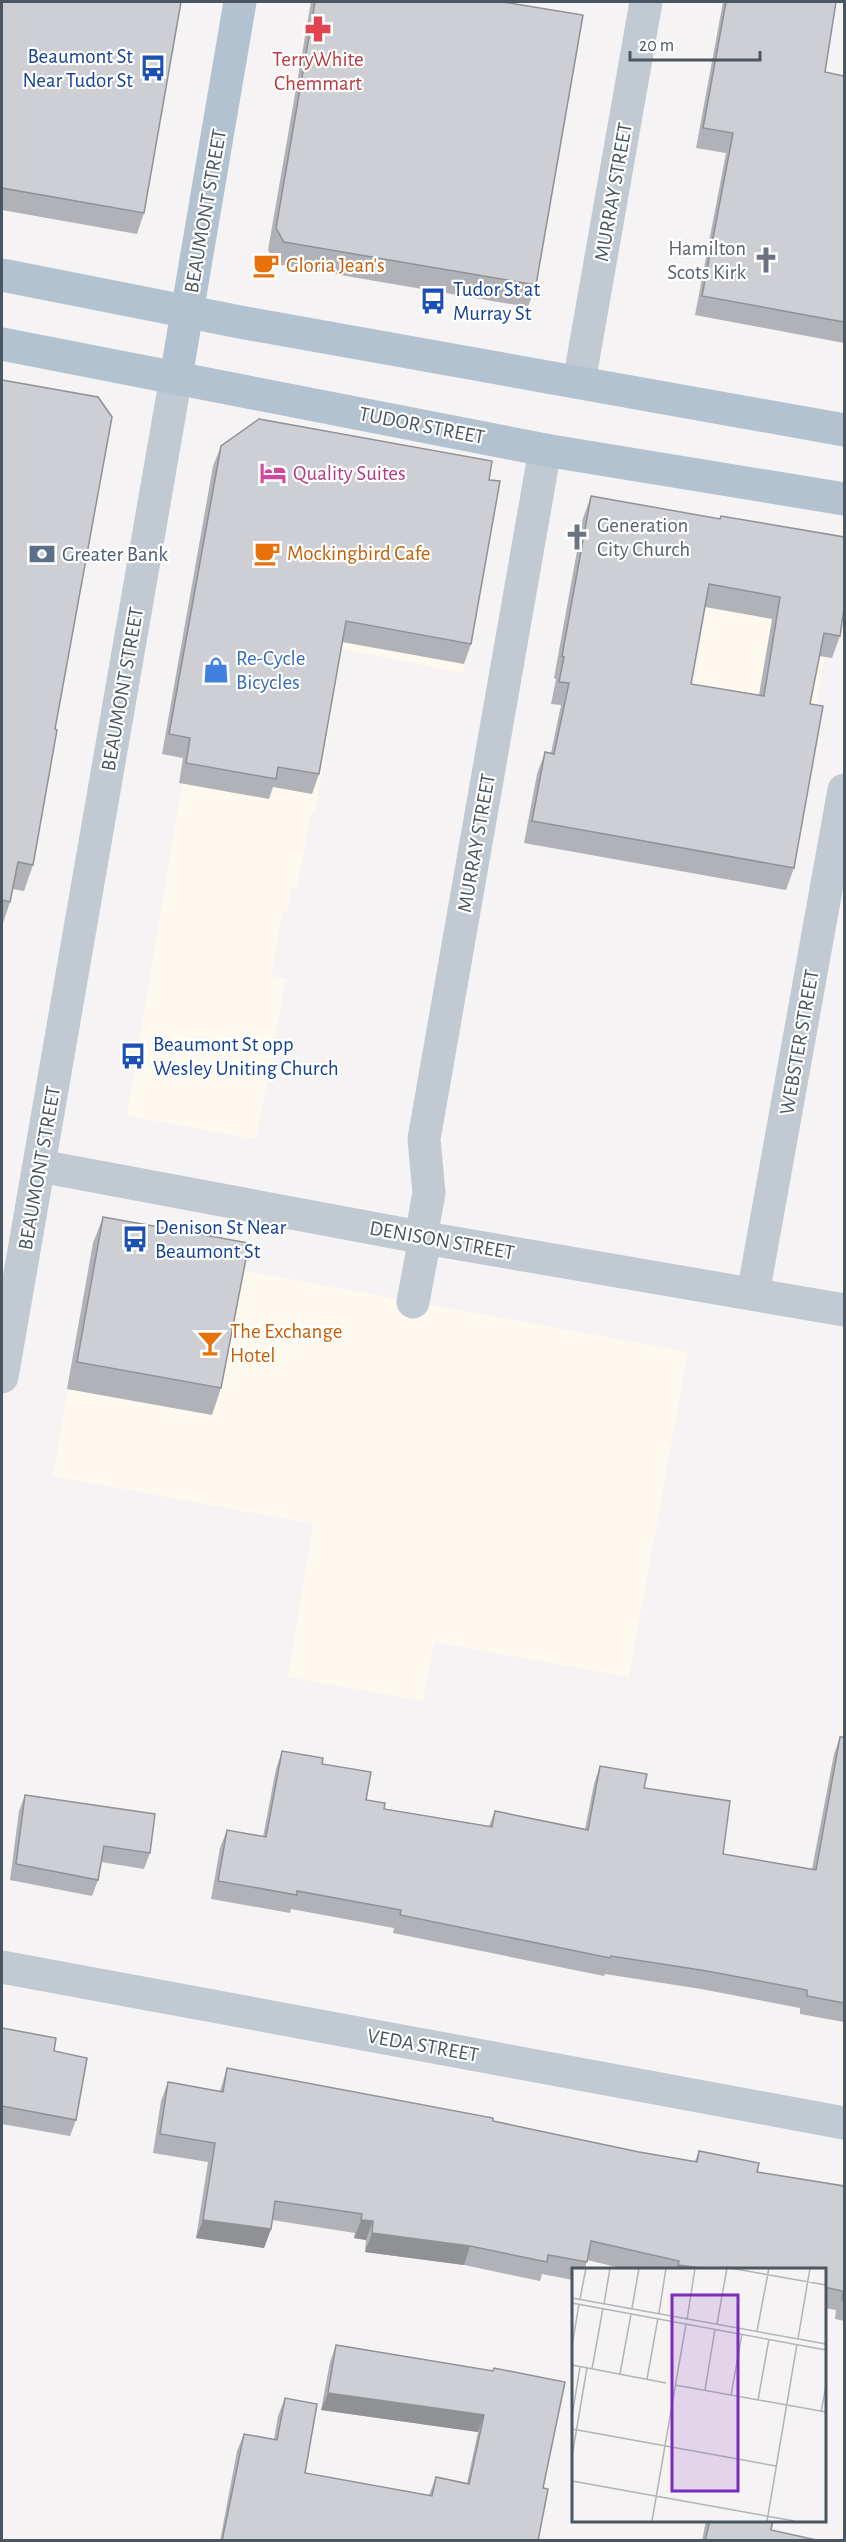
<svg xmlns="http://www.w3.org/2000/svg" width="846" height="2542" font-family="'Alegreya Sans',sans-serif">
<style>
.commercial{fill:#fdf9ef}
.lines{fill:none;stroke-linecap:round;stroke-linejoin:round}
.minor{stroke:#c1cad2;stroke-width:33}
.major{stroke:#b3c2d1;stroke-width:33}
.wall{fill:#b0b2b7;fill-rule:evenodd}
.shaded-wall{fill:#909195}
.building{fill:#cdcfd5;stroke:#909195;stroke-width:1.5;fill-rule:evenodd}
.labels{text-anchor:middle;stroke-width:4.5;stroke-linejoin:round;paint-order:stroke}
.transit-label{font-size:21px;fill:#164399;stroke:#fff;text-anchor:start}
.health-label{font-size:21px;fill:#be3a42;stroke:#fff}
.street-label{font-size:21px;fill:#4a5661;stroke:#fff}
.worship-label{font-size:21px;fill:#5b616d;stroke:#fff;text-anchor:end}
.food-label{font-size:21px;fill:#c56008;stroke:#fff;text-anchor:start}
.hotel-label{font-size:21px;fill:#b23c85;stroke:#fff;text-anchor:start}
.service-label{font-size:21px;fill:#4e5e75;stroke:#fff;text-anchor:start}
.shop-label{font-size:21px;fill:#366cbe;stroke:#fff;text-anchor:start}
.inset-road{fill:none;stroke:#b1b4b9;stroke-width:1.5}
.view{fill:#7b2cbf;fill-opacity:0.15;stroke:#7b2cbf;stroke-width:3}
.inset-edge{fill:none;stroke:#4a5661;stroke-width:3}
</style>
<rect width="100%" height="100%" fill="#f5f3f3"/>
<g class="commercial">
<polygon points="237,458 493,506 463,673 342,649 316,808 310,815 297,889 291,888 287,912 282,912 272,976 286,979 256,1139 127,1116"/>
<polygon points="717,547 840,569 811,734 689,714"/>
<polygon points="93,1243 688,1352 629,1677 434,1642 423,1701 288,1677 313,1524 53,1476"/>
</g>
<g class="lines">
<g class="minor">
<polyline points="579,382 646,2"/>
<polyline points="40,1166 425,1238 844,1310"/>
<polyline points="421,1237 429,1193 424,1139 545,450"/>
<polyline points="753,1294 844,790"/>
<polyline points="413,1302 425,1238"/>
<polyline points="2,1377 176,377"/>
<polyline points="2,1967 844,2123"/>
</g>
<g class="major">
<polyline points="2,275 245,323 844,430"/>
<polyline points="2,344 545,450 844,499"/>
<polyline points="176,377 240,2"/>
</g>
</g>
<g class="wall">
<polygon points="2,2 144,213 137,234 2,210"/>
<polygon points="311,2 503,2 536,285 528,307 276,264 268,250"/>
<polygon points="723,2 836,2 825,72 844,76 844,343 695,315 726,153 696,148"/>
<polygon points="2,380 55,729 33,865 24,891 12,889 10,902 2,926"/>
<polygon points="221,446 489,480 471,644 464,664 342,642 319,774 312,794 273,787 269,799 179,783 183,758 162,754 213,466"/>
<path d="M591,496l129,23 120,117 -8,22 -13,-2 -9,48 -16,164 -8,22 -262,-47 13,-69 8,-22 6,1 10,-48 -10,-1 5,-25 -2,-1 29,-160zM705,607l67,12 -13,76 -68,-11z"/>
<polygon points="103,1217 221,1388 212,1415 67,1389 93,1243"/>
<polygon points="840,1737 844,1737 844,2022 800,2014 800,2008 701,1989 605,1974 604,1976 393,1933 394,1928 291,1909 290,1913 211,1899 220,1848 227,1830 263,1837 276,1769 282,1751 322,1764 366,1800 384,1809 489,1826 495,1811 585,1829 594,1784 600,1766 644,1788 723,1854 812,1869 834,1754"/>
<polygon points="25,1795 150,1853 144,1869 101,1862 98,1880 92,1896 10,1880 19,1811"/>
<polygon points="2,2028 76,2120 70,2136 2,2124"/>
<polygon points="227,2068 639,2152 695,2161 699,2151 757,2172 844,2186 844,2321 835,2319 836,2310 824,2308 824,2269 625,2269 587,2260 585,2269 573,2269 573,2280 542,2274 540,2281 464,2265 365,2252 366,2240 354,2238 355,2233 272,2220 271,2229 264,2248 196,2238 208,2162 153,2153 161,2101 168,2082 220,2091"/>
<polygon points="336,2345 493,2371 543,2488 538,2541 220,2541 237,2451 244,2434 274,2439 278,2416 285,2398 305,2473 429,2495 436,2477 467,2483 478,2432 321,2410 330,2362"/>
<polygon points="706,2520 773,2520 771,2530 821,2541 702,2541"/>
</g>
<g class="shaded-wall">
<polygon points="203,2220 271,2229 264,2248 196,2238"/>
<polygon points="361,2220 373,2221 366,2240 354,2238"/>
<polygon points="372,2233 470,2246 464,2265 365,2252"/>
<polygon points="678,2265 701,2268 701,2269 677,2269"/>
<polygon points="328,2393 484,2415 478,2432 321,2410"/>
</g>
<g class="building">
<polygon points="2,2 181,2 144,213 2,188"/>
<polygon points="315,2 503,2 583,15 536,285 284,242 276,228"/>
<polygon points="726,2 836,2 825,72 844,76 844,322 702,296 733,133 703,128"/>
<polygon points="2,380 98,397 112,417 55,729 57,730 33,865 18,862 10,902 2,900"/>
<polygon points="259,419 492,461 489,480 500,481 471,644 346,621 319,774 278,767 276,779 186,763 190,738 169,734 221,446"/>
<path d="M591,496l129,23 1,-3 123,21v71l-4,28 -16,-3 -14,71 13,2 -29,162 -262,-47 13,-69 9,2 15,-71 -10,-1 5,-25 -2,-1zM709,584l71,13 -16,99 -73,-12z"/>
<polygon points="103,1217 249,1243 221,1388 77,1362"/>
<polygon points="840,1737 844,1737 844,2003 807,1996 807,1990 707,1971 611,1956 610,1958 400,1915 401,1910 297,1891 297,1895 218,1881 227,1830 266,1837 282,1751 323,1758 322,1764 371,1772 366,1800 385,1803 384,1809 492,1827 495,1811 588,1830 600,1766 647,1774 644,1788 730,1801 723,1854 816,1870"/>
<polygon points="25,1795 155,1814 150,1853 104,1846 98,1880 16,1864"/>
<polygon points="2,2028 56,2038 54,2051 87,2058 76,2120 2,2106"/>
<polygon points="227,2068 493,2118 493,2121 639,2152 697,2162 699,2151 759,2163 757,2172 844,2186 844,2301 842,2300 843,2291 824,2287 824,2269 701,2269 701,2268 678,2265 679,2261 591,2241 587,2262 548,2255 547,2262 470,2246 372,2233 373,2221 361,2220 362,2214 275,2201 271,2229 203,2220 215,2143 160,2134 168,2082 223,2092"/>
<polygon points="336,2345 493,2371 494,2368 565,2382 543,2488 548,2489 538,2541 222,2541 244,2434 277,2440 285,2398 317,2404 305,2473 432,2496 436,2477 469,2484 484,2415 328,2393"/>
<polygon points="710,2520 773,2520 771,2530 821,2541 705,2541"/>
</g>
<defs>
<g id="pharmacy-bare" transform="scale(2.07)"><path d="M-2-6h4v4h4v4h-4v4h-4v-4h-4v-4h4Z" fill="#e0444e" stroke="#fff" stroke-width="2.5" paint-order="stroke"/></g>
<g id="bus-bare" transform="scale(2.07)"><path d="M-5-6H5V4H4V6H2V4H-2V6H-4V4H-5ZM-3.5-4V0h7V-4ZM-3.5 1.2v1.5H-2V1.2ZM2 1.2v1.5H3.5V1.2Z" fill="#1a4fb4" stroke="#fff" stroke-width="2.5" paint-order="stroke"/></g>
<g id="church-bare" transform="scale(2.07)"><path d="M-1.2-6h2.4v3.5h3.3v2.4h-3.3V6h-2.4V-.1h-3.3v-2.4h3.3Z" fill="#6b7280" stroke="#fff" stroke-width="2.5" paint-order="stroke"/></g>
<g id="cafe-bare" transform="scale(2.07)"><path d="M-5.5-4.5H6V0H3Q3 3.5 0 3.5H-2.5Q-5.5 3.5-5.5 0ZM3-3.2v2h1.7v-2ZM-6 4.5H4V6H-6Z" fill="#e8710a" stroke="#fff" stroke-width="2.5" paint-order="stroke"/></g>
<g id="hotel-bare" transform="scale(2.07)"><path d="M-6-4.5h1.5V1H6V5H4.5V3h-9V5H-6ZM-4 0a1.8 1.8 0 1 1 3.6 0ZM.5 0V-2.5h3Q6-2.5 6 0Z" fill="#d1479c" stroke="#fff" stroke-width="2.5" paint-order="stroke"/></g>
<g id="bank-bare" transform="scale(2.07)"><path d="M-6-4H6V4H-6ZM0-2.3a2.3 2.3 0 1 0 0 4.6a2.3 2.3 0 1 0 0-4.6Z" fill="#5c6f8a" stroke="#fff" stroke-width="2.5" paint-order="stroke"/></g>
<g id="shop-bare" transform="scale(2.07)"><path d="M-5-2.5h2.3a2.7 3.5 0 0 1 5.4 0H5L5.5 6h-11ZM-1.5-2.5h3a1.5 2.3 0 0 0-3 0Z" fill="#3f7fe0" stroke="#fff" stroke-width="2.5" paint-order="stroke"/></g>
<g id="bar-bare" transform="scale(2.07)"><path d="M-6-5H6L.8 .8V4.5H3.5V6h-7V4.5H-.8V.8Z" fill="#e8710a" stroke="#fff" stroke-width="2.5" paint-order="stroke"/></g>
</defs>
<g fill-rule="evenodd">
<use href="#pharmacy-bare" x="318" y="29"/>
<use href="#bus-bare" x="153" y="68"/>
<use href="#church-bare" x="766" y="260"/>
<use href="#cafe-bare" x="266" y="265"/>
<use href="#bus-bare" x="433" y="301"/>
<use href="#hotel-bare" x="273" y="473"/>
<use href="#church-bare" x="577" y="537"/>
<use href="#cafe-bare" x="267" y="553"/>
<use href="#bank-bare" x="42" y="554"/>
<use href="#shop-bare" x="216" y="670"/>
<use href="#bus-bare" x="133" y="1056"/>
<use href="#bus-bare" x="135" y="1239"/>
<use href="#bar-bare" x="210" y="1343"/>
</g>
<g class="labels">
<g class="transit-label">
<text x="133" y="63" text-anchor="end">Beaumont St<tspan x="133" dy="24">Near Tudor St</tspan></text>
<text x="453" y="296">Tudor St at<tspan x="453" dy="24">Murray St</tspan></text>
<text x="153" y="1051">Beaumont St opp<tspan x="153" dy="24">Wesley Uniting Church</tspan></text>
<text x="155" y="1234">Denison St Near<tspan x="155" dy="24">Beaumont St</tspan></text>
</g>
<g class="health-label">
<text x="318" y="66">TerryWhite<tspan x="318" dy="24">Chemmart</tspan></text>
</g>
<g class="street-label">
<text transform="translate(613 192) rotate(-80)" y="7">MURRAY STREET</text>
<text transform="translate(205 211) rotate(-80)" y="7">BEAUMONT STREET</text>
<text transform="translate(422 425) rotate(11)" y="7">TUDOR STREET</text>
<text transform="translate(122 689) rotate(-80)" y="7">BEAUMONT STREET</text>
<text transform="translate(476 843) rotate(-80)" y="7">MURRAY STREET</text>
<text transform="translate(799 1042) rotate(-80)" y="7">WEBSTER STREET</text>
<text transform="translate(39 1168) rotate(-80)" y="7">BEAUMONT STREET</text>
<text transform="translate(442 1240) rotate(10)" y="7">DENISON STREET</text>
<text transform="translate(423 2045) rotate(10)" y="7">VEDA STREET</text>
</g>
<g class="worship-label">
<text x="746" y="255">Hamilton<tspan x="746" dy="24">Scots Kirk</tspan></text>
<text x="597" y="532" text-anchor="start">Generation<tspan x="597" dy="24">City Church</tspan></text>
</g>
<g class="food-label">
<text x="286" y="272">Gloria Jean's</text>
<text x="287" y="560">Mockingbird Cafe</text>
<text x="230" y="1338">The Exchange<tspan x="230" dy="24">Hotel</tspan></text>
</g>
<g class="hotel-label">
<text x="293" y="480">Quality Suites</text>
</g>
<g class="service-label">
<text x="62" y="561">Greater Bank</text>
</g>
<g class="shop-label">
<text x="236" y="665">Re-Cycle<tspan x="236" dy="24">Bicycles</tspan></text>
</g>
</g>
<g transform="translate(572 2268)">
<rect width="254" height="254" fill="#f5f3f3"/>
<path class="inset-road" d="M158,0l96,17M0,30l254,46M8,31l6,-31M0,35l254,47M32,36l6,-36M60,40l7,-40M87,45l7,-45M115,52l8,-52M145,56l10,-56M185,63l12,-63M226,71l12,-71M0,78l7,-42M0,97l94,18M20,101l11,-61M48,106l11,-60M75,111l11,-61M103,117l151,27M133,122l10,-61M159,127l11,-61M186,132l11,-61M249,144l5,-26M0,148l8,-49M0,161l204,37M0,188l15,-88M0,213l222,40M80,253l34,-197M195,253l30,-177"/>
<path class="view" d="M100,27h66v196h-66z"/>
<rect width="254" height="254" class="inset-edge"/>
</g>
<rect width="846" height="2542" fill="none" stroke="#4a5661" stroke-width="6"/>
<path d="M630 51v9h130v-9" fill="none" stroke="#4a5661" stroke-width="3"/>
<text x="639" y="51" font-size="18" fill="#4a5661" stroke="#ffffff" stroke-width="4.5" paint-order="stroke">20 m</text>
</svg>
